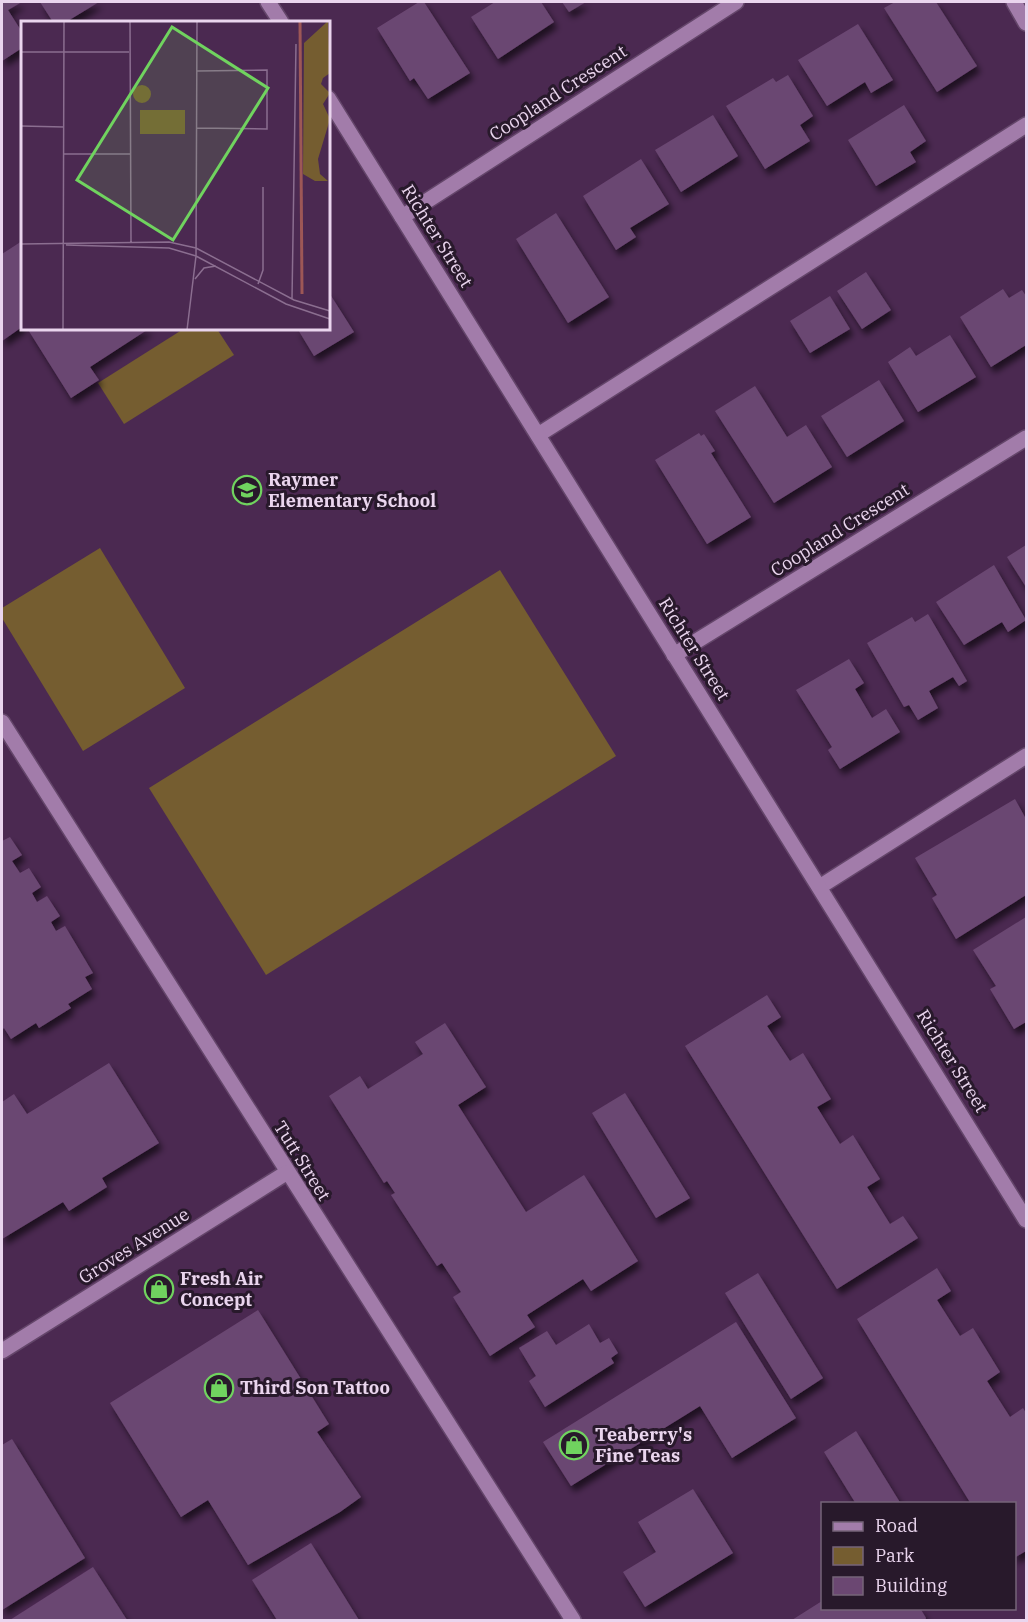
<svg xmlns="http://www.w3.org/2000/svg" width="1028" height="1622" font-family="'IBM Plex Serif',serif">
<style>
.green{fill:#755d30}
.building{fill:#6b4772;filter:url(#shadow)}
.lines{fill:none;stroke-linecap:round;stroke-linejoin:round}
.service-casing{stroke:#64466a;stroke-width:18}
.minor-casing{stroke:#64466a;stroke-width:18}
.secondary-casing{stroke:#64466a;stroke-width:18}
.service{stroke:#a27caa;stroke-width:15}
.minor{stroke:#a27caa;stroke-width:15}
.secondary{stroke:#a27caa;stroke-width:15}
.labels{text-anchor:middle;stroke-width:6;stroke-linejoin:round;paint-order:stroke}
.street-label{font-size:18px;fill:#ead5ee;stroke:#28192b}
.poi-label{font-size:18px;font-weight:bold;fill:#ead5ee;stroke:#28192b;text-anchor:start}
.inset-river{fill:none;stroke:#9d5756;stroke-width:3}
.inset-road{fill:none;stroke:#8b6e90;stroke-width:1.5}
.view{fill:#70d35f;fill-opacity:0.15;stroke:#70d35f;stroke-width:3}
.inset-edge{fill:none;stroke:#ead5ee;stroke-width:3}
</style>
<defs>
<filter id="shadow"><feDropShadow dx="3.5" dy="6" stdDeviation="3" flood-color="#0009"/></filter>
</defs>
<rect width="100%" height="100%" fill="#4b2951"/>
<g class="green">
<polygon points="185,328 217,329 234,355 124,424 98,383"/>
<polygon points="100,548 185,688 83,751 2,618 2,608"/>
<polygon points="500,570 616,756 266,975 149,788"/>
</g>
<g class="building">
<polygon points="2,2 22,2 8,10 22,32 22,48 2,61"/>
<polygon points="40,2 99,2 66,22 53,22"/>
<polygon points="419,2 424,2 470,73 428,99 414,78 410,81 377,28"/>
<polygon points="495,2 541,2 554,22 498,59 471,17"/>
<polygon points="562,2 586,2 569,12"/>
<polygon points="895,2 936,2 977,66 937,92 884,8"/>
<polygon points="858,24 893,80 871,93 865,82 827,106 798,60"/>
<polygon points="788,75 813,116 800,125 810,141 765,169 726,106 773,78 776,82"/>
<polygon points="904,105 926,141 910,152 916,162 876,186 848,140"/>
<polygon points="713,115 738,156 681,192 655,150"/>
<polygon points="641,159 669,204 630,228 636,237 616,250 583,196"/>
<polygon points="556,213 609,297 568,323 516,239"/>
<polygon points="22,241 22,327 2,341 2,254"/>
<polygon points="866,272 891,310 862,329 837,291"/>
<polygon points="1003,289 1009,298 1022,290 1026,296 1026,345 991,367 960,317"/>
<polygon points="328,291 354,332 314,356 297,328 328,328"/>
<polygon points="830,296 850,329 810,353 790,321"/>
<polygon points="27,328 150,328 90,367 99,380 71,398"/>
<polygon points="950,335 976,377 918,412 888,362 910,347 916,356"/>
<polygon points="879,380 904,421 847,457 821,416"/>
<polygon points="755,386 787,437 806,425 832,467 774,503 715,411"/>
<polygon points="699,433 701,436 704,434 715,451 711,453 751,517 707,544 655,460"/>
<polygon points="1026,545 1026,587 1007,557"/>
<polygon points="994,565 1026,620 1008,632 1002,622 964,645 936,602"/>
<polygon points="928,614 967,681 959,686 953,677 929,691 938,708 918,720 909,705 904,707 867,643 912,617 915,622"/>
<polygon points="849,659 864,683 855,689 872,718 886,709 900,732 840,769 828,750 832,747 796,690"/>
<polygon points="1015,799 1026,819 1026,895 956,939 932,898 937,895 915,858"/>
<polygon points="10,837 22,855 12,861 20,873 29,868 41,887 32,893 37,902 47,896 60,916 51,922 56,931 65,926 93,973 85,977 92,989 68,1004 71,1008 39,1028 36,1023 11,1039 4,1028 2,1030 2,841"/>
<polygon points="1026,917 1026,1022 1014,1029 990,989 996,986 973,950"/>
<polygon points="767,995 781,1017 767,1026 790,1061 803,1053 831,1099 817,1107 840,1144 853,1135 880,1179 867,1187 890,1224 903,1216 918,1238 837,1289 685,1046"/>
<polygon points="445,1023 486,1087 458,1105 526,1212 584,1175 638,1261 591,1291 583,1279 527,1315 535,1327 490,1356 453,1297 461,1292 442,1263 437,1266 391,1195 395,1193 387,1181 384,1183 329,1096 360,1076 368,1089 423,1054 415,1042"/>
<polygon points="109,1063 159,1143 102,1178 107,1187 69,1211 63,1202 2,1239 2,1102 14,1094 27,1114"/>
<polygon points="625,1093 690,1198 656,1218 592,1113"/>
<polygon points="937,1268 951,1291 937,1300 960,1336 973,1328 1000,1372 987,1381 1010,1417 1023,1408 1026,1413 1026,1551 1014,1558 1014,1504 971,1504 857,1319"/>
<polygon points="758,1273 823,1378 791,1399 725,1293"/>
<polygon points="258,1310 329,1424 317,1432 361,1497 340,1512 248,1565 208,1500 181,1517 110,1403"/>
<polygon points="736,1322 796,1418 732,1458 700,1406 571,1486 543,1442"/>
<polygon points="589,1324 600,1343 609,1338 618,1353 611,1358 614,1363 545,1407 529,1381 536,1376 519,1348 547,1331 556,1345"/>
<polygon points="856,1431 901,1504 856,1504 824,1452"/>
<polygon points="12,1439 85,1558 2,1610 2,1445"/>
<polygon points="693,1489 733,1553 645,1607 623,1572 656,1552 638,1522"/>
<polygon points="311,1543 359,1620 277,1620 252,1580"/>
<polygon points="93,1567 127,1620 10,1620"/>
<polygon points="822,1601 822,1608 920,1608 926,1618 925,1620 792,1620"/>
</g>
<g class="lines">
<g class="service-casing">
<g id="service">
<polyline points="538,435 1026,125"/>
<polyline points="821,886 1026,756"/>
</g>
</g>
<g class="minor-casing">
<g id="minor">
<polyline points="1014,2 1026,23"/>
<polyline points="402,217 736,2"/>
<polyline points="674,655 1026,438"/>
<polyline points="2,722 573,1620"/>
<polyline points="2,1351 286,1173"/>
</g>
</g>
<g class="secondary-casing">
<g id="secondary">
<polyline points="268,2 281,22"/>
<polyline points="328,98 1026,1220"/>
</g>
</g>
<use href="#service" class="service"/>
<use href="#minor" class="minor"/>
<use href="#secondary" class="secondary"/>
</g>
<defs>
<g id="school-ring" transform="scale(1.5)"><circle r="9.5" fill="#28192b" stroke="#70d35f" stroke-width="1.5"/><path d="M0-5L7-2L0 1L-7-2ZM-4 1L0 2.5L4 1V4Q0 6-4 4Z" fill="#70d35f"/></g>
<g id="shop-ring" transform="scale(1.5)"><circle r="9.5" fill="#28192b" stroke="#70d35f" stroke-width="1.5"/><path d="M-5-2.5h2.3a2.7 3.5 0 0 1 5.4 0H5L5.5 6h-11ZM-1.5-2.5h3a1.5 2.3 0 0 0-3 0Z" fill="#70d35f"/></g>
</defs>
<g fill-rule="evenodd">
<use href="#school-ring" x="247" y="490"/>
<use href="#shop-ring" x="159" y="1289"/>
<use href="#shop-ring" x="219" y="1388"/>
<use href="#shop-ring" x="574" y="1445"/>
</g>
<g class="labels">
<g class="street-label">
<text transform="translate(558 93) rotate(-33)" y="6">Coopland Crescent</text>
<text transform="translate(437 236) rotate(58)" y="6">Richter Street</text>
<text transform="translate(840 530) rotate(-32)" y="6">Coopland Crescent</text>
<text transform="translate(694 649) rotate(58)" y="6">Richter Street</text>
<text transform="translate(952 1061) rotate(58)" y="6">Richter Street</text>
<text transform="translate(302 1161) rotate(58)" y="6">Tutt Street</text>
<text transform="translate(134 1246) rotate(-32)" y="6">Groves Avenue</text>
</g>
<g class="poi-label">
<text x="268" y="486">Raymer<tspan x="268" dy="21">Elementary School</tspan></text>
<text x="180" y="1285">Fresh Air<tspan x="180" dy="21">Concept</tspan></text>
<text x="240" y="1394">Third Son Tattoo</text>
<text x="595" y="1441">Teaberry's<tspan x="595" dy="21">Fine Teas</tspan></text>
</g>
</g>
<g transform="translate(21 21)">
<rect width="309" height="309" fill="#4b2951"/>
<path d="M307,0l2,52 -7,5 -2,6 9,9 -7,11 7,15 -12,40 2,15 8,7h-13l-12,-7 1,-131zM112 73a9 9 0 1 1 18 0a9 9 0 1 1-18 0ZM119,89h45v24h-45z" fill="#755d30"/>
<path class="inset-river" d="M279,0l2,273"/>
<path class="inset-road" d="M109,0l1,221M0,31h108M0,105l43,1M176,107l70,1v-59l-70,1M42,133h67M0,223l148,-2 27,6M45,224l103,3 27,8M175,227l98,52 36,11M175,235l90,48 44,15M174,258l9,-11 12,-2M237,263l5,-14v-83M271,278l4,-255M42,309l1,-309M166,309l9,-74 1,-235"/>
<path class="view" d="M151,6l96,61 -95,152 -96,-60z"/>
<rect width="309" height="309" class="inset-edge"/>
</g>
<rect width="1028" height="1622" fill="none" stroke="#ead5ee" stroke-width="6"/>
<rect x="821" y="1502" width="195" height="108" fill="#28192b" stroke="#766479" stroke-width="1.5"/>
<rect x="833" y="1522" width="30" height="9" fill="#a27caa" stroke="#766479" stroke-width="1.5"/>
<text x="875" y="1532" font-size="18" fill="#ead5ee">Road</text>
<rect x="833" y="1547" width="30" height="18" fill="#755d30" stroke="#766479" stroke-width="1.5"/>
<text x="875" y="1562" font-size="18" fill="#ead5ee">Park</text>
<rect x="833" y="1577" width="30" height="18" fill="#6b4772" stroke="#766479" stroke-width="1.5"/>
<text x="875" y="1592" font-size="18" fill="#ead5ee">Building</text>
</svg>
